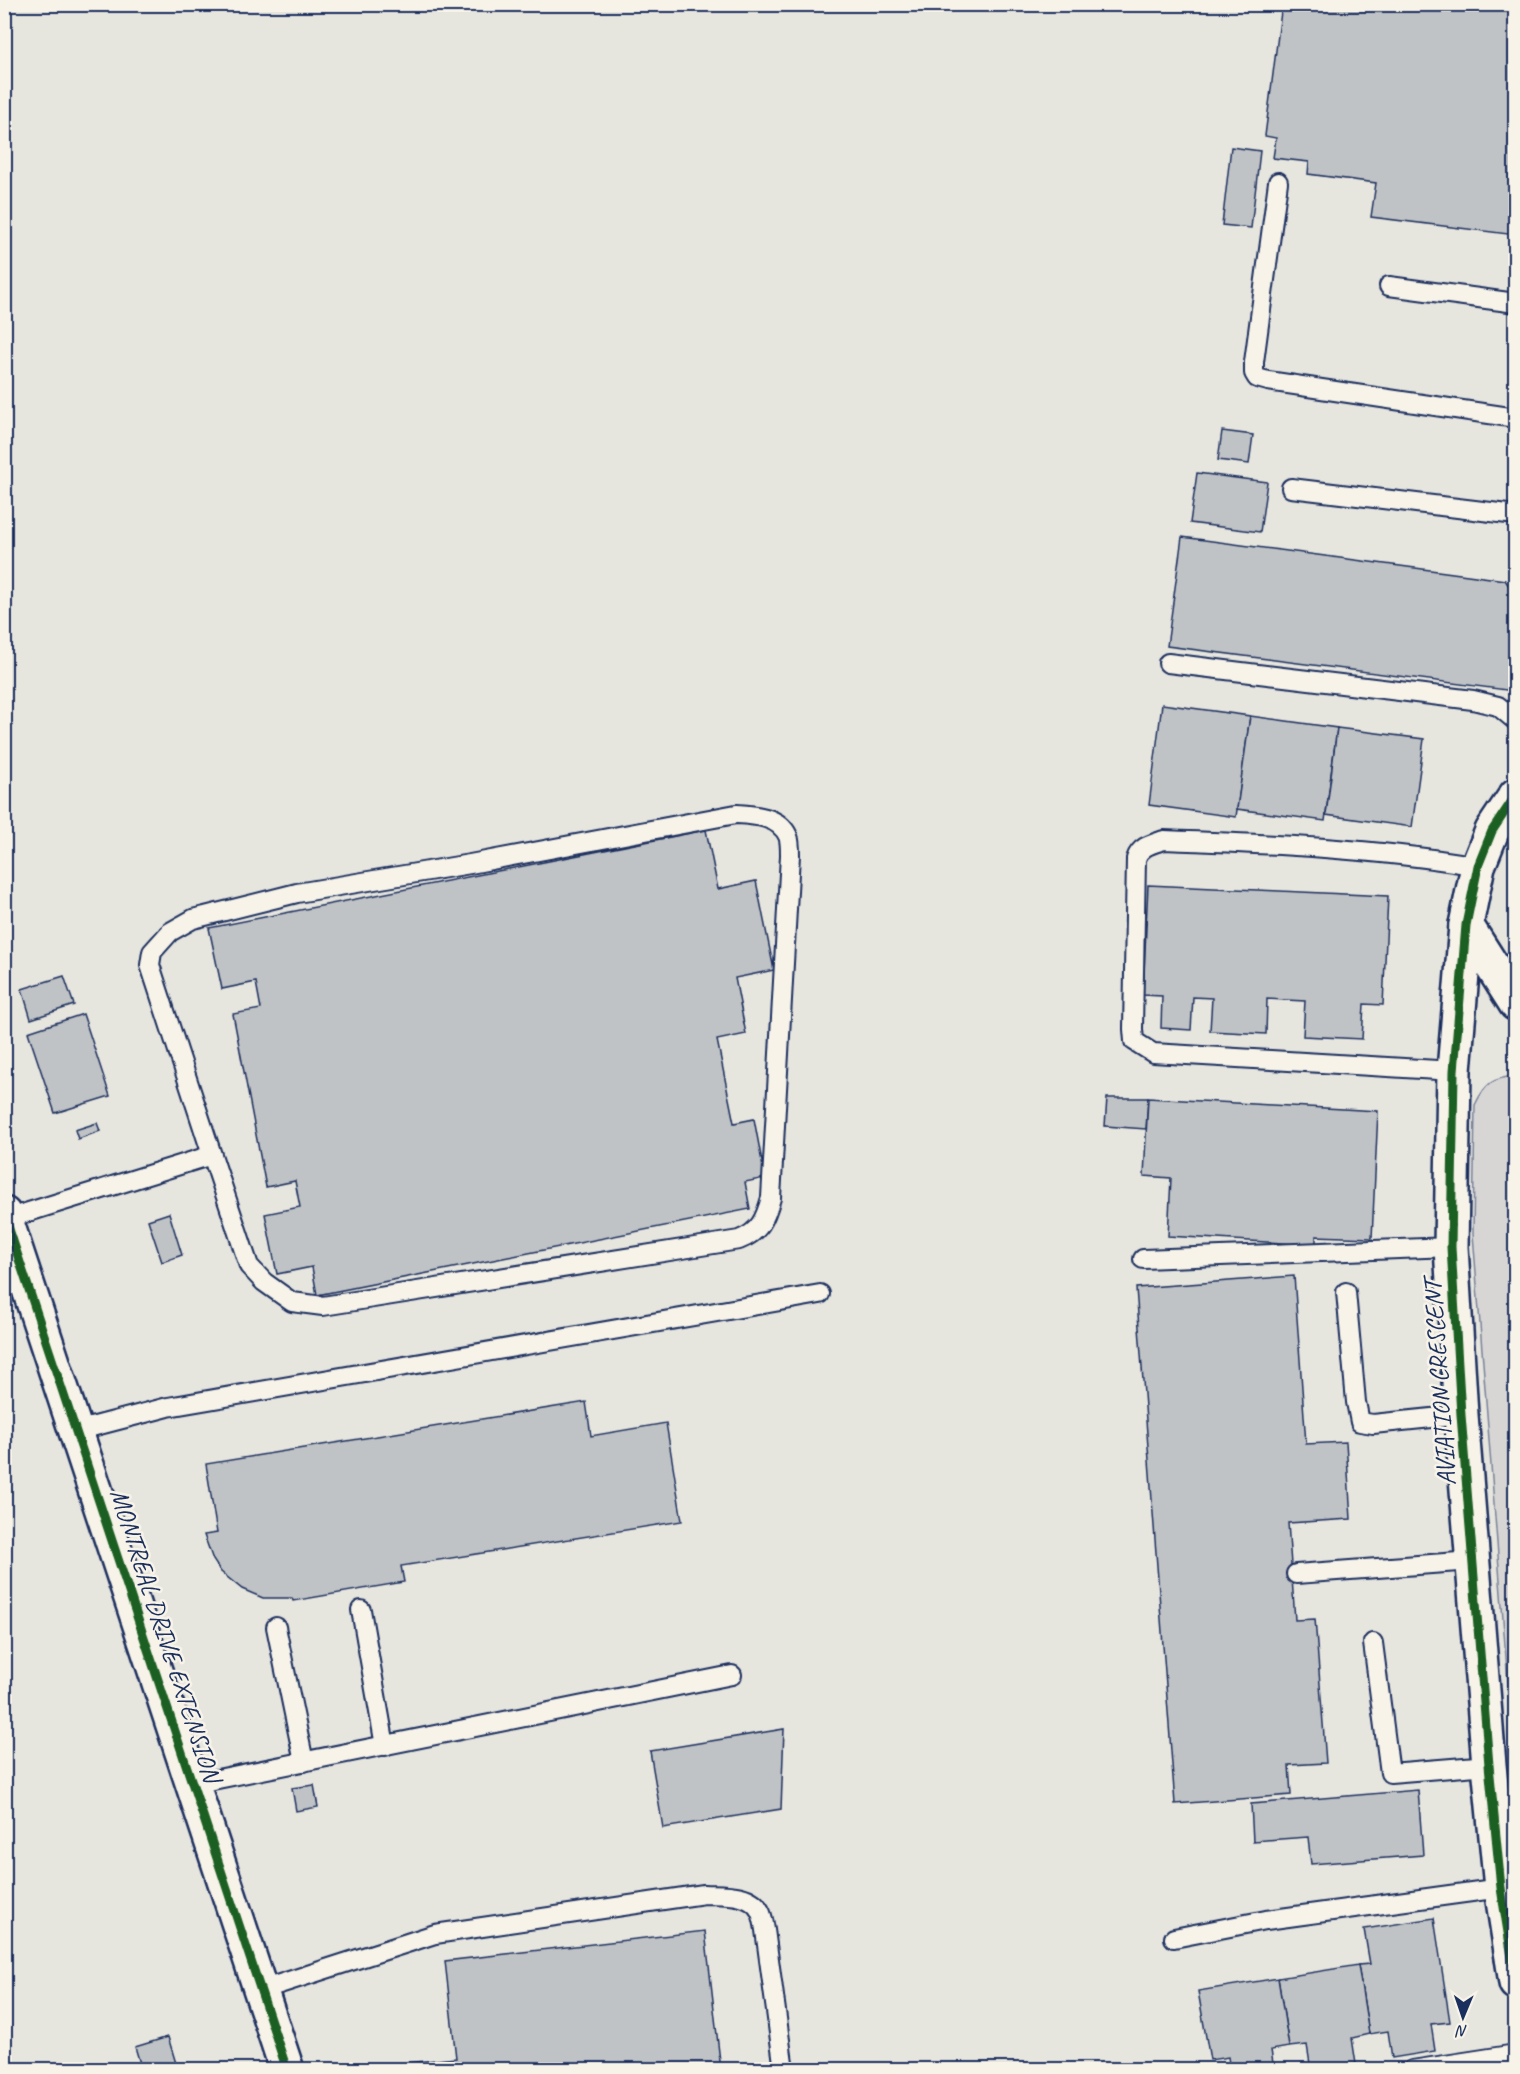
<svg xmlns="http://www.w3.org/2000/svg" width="1520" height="2074" font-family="Caveat,sans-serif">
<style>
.built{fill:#e6e5de}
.green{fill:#d7d6d4;stroke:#798299;stroke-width:1.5}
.building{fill:#c0c3c5;stroke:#1b2f5e;stroke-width:1.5}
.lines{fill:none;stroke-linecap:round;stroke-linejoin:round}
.lane-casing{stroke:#1b2f5e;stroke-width:22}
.street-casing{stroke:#1b2f5e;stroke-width:38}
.lane{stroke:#f7f3e8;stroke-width:18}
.street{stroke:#f7f3e8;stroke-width:33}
.cycleway-casing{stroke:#f7f3e8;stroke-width:13}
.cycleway{stroke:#1b5e20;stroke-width:9}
.labels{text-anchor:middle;stroke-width:5;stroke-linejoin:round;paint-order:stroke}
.street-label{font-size:26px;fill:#1b2f5e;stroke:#f7f3e8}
</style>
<rect width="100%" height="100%" fill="#f7f3e8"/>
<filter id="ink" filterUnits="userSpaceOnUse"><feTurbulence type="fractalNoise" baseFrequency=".0167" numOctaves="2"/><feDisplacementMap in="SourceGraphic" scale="12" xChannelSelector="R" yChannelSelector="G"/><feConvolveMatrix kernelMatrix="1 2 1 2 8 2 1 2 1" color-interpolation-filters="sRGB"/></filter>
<g filter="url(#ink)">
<polygon class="built" points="5,5 1515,5 1515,2069 5,2070"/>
<path class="green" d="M1515,1076h1l-1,653 -4,-7 -38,-488 2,-129c10,-21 17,-27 40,-29z"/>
<g class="building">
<polygon points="1282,4 1516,4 1516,235 1371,217 1376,183 1308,174 1309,162 1273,158 1276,138 1265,136"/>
<polygon points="1231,147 1260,151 1251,228 1222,225"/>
<polygon points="1222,431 1253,435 1249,464 1218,460"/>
<polygon points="1197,473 1267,482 1260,532 1190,523"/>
<polygon points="1182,537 1505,580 1516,596 1514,691 1167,646"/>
<polygon points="1162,704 1250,716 1236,817 1149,805"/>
<polygon points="1250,716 1337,728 1325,821 1237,809"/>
<polygon points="1337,728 1424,739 1412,827 1326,815"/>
<polygon points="706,830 718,889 756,881 774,970 735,978 746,1034 717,1040 734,1123 754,1119 765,1178 745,1182 750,1209 317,1295 312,1267 277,1274 265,1214 300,1207 295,1181 266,1187 233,1014 261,1009 256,982 222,989 209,928"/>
<polygon points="1148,885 1388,896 1383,1005 1364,1004 1362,1039 1303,1036 1305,1001 1267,999 1266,1034 1210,1031 1212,998 1193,997 1191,1030 1161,1028 1162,996 1143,995"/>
<polygon points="64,976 74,1005 31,1019 22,989"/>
<polygon points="83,1014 110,1096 55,1113 28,1032"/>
<polygon points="1107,1098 1148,1098 1146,1129 1105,1126"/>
<polygon points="1148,1098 1378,1111 1372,1238 1316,1236 1316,1245 1168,1236 1171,1178 1144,1176"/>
<polygon points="97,1123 100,1131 78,1139 75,1130"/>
<polygon points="169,1213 182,1255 162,1262 148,1220"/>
<polygon points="1294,1276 1306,1444 1346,1442 1351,1519 1288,1523 1295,1620 1315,1619 1326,1763 1289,1765 1291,1795 1175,1804 1136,1288"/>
<polygon points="586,1402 591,1436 666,1423 682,1521 401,1566 404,1582 293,1601 292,1598 263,1598 242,1589 221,1572 213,1560 204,1535 217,1533 206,1464"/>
<polygon points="784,1729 781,1809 663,1828 650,1751"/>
<polygon points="314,1785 318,1807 296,1811 292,1788"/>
<polygon points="1418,1790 1423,1855 1311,1864 1308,1837 1253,1841 1251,1804"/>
<polygon points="1434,1918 1450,2022 1431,2024 1435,2051 1392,2058 1388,2031 1369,2034 1358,1965 1370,1964 1364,1929"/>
<polygon points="705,1931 721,2070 408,2070 407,2063 456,2058 445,1961"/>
<polygon points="1358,1965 1369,2034 1352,2038 1356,2064 1311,2070 1307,2045 1289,2047 1278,1978"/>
<polygon points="1278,1978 1289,2047 1271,2050 1274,2070 1230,2070 1228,2057 1210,2060 1198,1991"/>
<polygon points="168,2037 178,2070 142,2070 135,2047"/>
</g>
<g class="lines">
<g class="lane-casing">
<g id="lane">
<polyline points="1278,182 1254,362 1254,373 1257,378 1268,381 1516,418"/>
<polyline points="1389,286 1516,303"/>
<polyline points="1291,488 1516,515"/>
<polyline points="1168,663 1473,700 1498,706 1516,721"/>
<path d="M1454,1071l-301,-18 -19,-12 -1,-12 3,-170c4,-13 16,-15 28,-19 105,4 210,8 314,26"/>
<path d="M6,1219l206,-64 -62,-190 2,-13 18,-20 23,-13 104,-26 173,-29 266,-50c18,1 43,2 52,22 2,5 2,14 2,19l-19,343c-6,21 -11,34 -32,42l-416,66 -31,-4 -28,-20 -15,-16 -37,-111"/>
<polyline points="1143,1259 1451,1247"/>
<polyline points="1346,1292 1356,1402 1360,1422 1373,1424 1461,1415"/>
<polyline points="76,1431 168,1407 820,1294"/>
<polyline points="1296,1574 1472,1561"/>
<polyline points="361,1610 385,1746"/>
<polyline points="276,1627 304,1762"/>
<polyline points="1373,1643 1390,1773 1489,1765"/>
<polyline points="193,1784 732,1675"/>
<polyline points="1174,1938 1266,1920 1501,1888"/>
<path d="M261,1990l174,-56 269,-40c18,1 47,-2 56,17 3,5 4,13 5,19l19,140"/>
<polyline points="1412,2070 1516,2054"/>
</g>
</g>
<g class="street-casing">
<g id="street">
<polyline points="1516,795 1492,831 1478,866 1466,925 1454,1071 1451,1247 1461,1415 1489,1765 1501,1888 1516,1983"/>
<polyline points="1466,925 1516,1004"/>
<polyline points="4,1214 287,2070"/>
</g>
</g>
<use href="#lane" class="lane"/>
<use href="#street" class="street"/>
<g class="cycleway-casing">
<g id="cycleway">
<polyline points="1516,795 1492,831 1478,866 1466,925 1454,1071 1451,1247 1461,1415 1489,1765 1501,1888 1516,1983"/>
<polyline points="4,1214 287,2070"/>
</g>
</g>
<use href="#cycleway" class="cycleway"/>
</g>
</g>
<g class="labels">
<g class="street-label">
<text transform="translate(1439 1383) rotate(-94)" y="9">AVIATION CRESCENT</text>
<text transform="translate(166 1635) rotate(72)" y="9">MONTREAL DRIVE EXTENSION</text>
</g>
</g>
<rect width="1520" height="2074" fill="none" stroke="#f7f3e8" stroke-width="24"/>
<rect x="12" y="12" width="1496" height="2050" fill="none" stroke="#1b2f5e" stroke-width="2" filter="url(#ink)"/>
<g transform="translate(1463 2017) rotate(182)" stroke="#f7f3e8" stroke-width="4.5" paint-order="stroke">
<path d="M0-4.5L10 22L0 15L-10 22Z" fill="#1b2f5e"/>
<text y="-9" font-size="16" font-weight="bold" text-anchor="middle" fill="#1b2f5e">N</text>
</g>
</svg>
